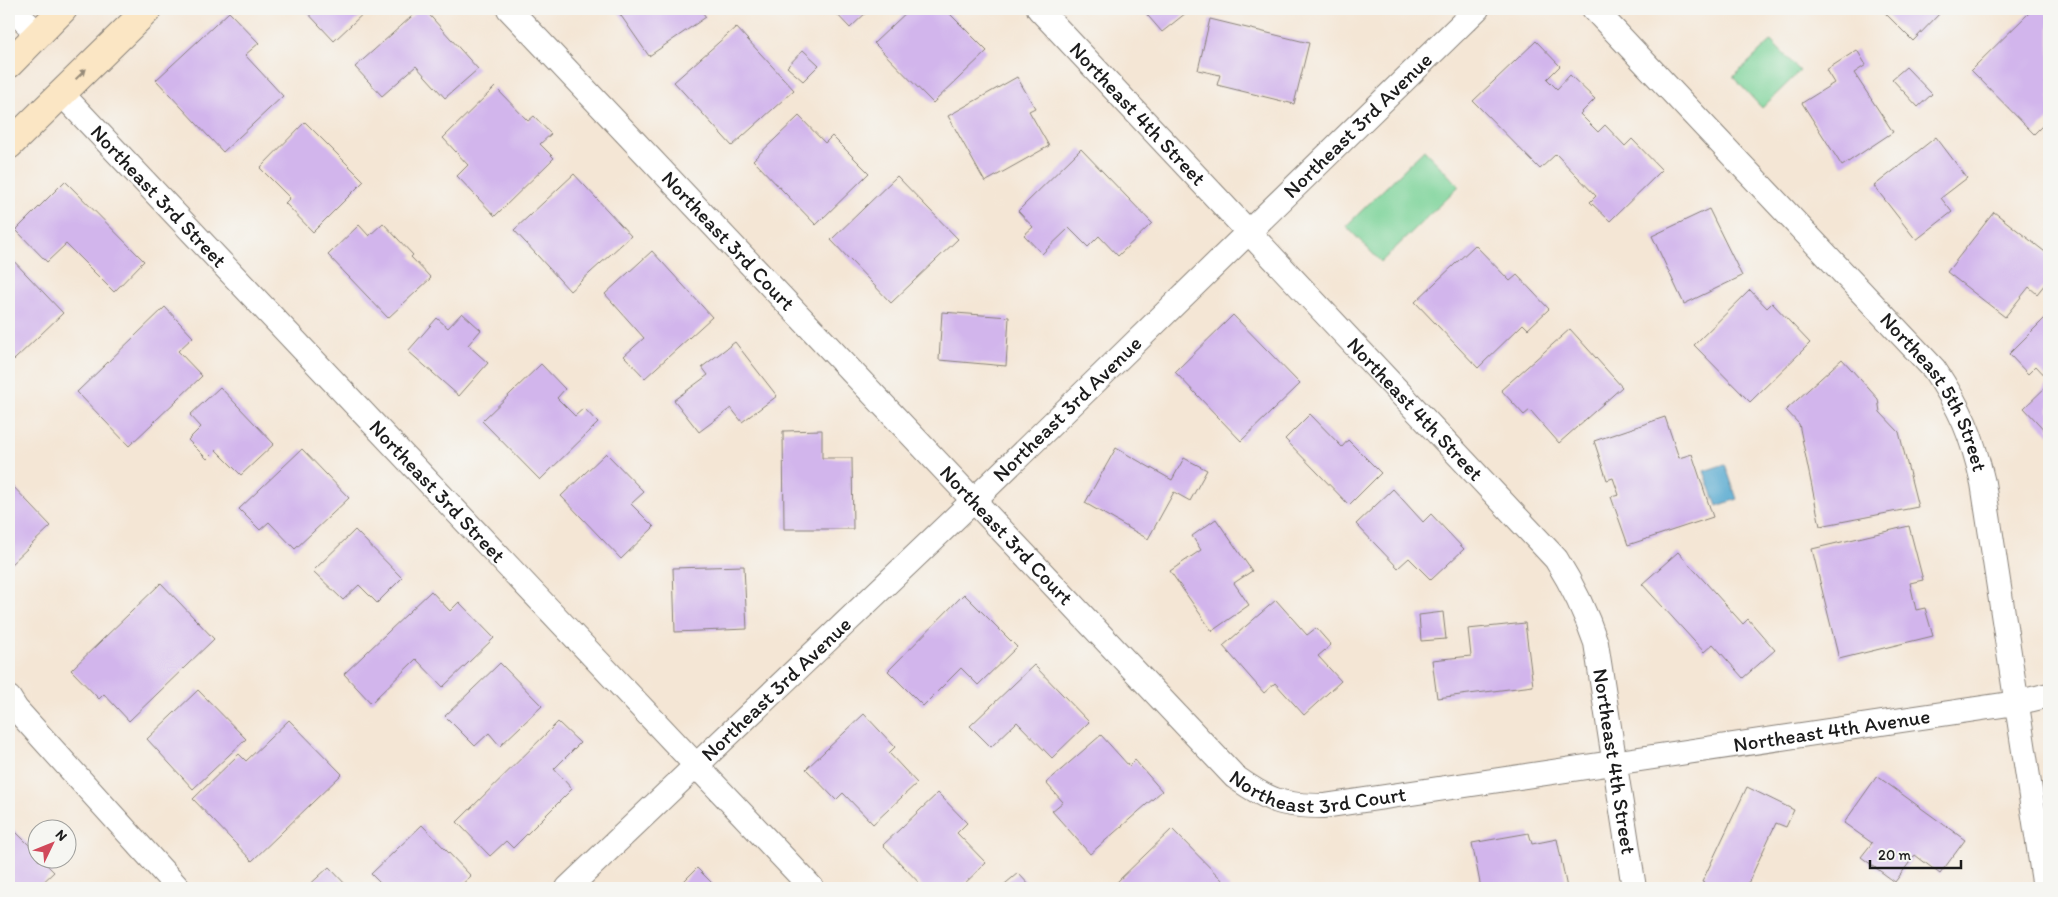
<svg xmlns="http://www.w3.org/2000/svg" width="2058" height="897" font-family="Itim,sans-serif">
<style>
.green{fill:#7bd399;stroke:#4c785a}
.water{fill:#53a7cf;stroke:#386276}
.building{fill:#d2b5ec}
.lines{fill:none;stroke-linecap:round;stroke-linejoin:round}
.street-casing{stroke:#888178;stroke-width:26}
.secondary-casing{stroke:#888178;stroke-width:30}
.street{stroke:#fff;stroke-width:24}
.secondary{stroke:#fbe6c4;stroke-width:28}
.oneway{fill:#978b78}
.labels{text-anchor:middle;stroke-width:5;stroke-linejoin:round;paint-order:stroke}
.street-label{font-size:21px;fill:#1c1c1c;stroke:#f6f6f2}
</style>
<rect width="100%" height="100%" fill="#f6f6f2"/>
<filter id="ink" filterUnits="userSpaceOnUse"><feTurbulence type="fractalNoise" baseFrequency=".02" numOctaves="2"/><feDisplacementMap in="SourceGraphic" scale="10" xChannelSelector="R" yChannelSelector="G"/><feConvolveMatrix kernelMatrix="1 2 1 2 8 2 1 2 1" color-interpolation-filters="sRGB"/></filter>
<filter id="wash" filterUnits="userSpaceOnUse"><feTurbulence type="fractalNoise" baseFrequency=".0096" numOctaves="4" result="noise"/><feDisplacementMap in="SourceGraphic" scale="20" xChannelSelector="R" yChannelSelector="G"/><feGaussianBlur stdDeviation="1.12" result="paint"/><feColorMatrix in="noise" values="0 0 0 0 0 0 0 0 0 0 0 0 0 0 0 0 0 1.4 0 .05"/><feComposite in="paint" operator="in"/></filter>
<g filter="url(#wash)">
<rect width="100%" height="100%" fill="#f4e6d5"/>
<g class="green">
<polygon points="1771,41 1800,71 1762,108 1733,77"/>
<polygon points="1424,150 1459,186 1381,262 1346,226"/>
</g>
<polygon class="water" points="1725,464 1737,499 1717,506 1704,471"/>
<g id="blocks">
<g class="building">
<polygon points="304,9 368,9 334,41"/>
<polygon points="420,9 424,9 478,69 445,98 416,66 382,96 355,67"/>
<polygon points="619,9 700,9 706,17 649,56 617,10"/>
<polygon points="832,9 870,9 850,28"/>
<polygon points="910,9 945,9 987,51 933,103 874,43"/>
<polygon points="1142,9 1191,9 1162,32"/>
<polygon points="1889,9 1940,9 1942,11 1913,41 1885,13"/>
<polygon points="2033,9 2042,9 2049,16 2049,119 2034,134 1971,70"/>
<polygon points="229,12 259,43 245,55 283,96 223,152 156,80"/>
<polygon points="1210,19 1309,43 1294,104 1217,85 1220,75 1198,70"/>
<polygon points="736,27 794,90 732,146 674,82"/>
<polygon points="1536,41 1560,66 1547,79 1557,89 1570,75 1595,99 1580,114 1598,132 1605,125 1625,146 1632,139 1662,170 1610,221 1590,202 1596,196 1556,154 1540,169 1473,101"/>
<polygon points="803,50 819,65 803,81 787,67"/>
<polygon points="1857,50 1866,65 1854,73 1893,132 1842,166 1802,103 1834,83 1826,70"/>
<polygon points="1906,67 1932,94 1918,107 1892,79"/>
<polygon points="1017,77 1035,108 1029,111 1049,146 985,182 948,116"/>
<polygon points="495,87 528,121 534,116 551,134 540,144 554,158 495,216 457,176 468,165 443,138"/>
<polygon points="799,116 825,143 832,136 869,173 816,225 753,160"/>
<polygon points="305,122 364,181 313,232 285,203 290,198 260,168"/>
<polygon points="1936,137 1967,178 1941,198 1952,212 1916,240 1874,186"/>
<polygon points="1081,149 1152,223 1118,256 1099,236 1088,247 1069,228 1042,254 1024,235 1033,227 1018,211"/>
<polygon points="574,174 631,236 570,291 514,230"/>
<polygon points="897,176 958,239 891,303 831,240"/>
<polygon points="65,181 144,261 114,292 66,244 47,262 16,230"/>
<polygon points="1709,209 1742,276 1684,304 1652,236"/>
<polygon points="1994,212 2049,255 2049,279 2037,294 2029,287 2005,317 1947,272"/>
<polygon points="383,223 413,255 411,257 431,278 388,318 328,255 359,225 369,236"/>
<polygon points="1475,245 1510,281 1517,275 1549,309 1528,329 1523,324 1478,368 1415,302"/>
<polygon points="652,251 712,317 645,378 624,356 644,338 605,294"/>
<polygon points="9,256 63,313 14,360 9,354"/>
<polygon points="1750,290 1767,308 1772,303 1810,343 1750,402 1694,345"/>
<polygon points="165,307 193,337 178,351 202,376 129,446 77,392"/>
<polygon points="942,312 1009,317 1006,366 939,360"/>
<polygon points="462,313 481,330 468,345 488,363 459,396 408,351 437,318 448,328"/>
<polygon points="2049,314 2049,380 2036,366 2028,374 2009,354"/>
<polygon points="1233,315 1300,384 1241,441 1175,372"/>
<polygon points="1570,329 1622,387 1559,443 1530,410 1524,415 1501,390"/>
<polygon points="735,342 777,396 742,422 731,408 699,432 674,400 708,375 702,367"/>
<polygon points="1842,359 1878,399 1880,412 1899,432 1918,507 1820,526 1799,424 1786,410"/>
<polygon points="541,364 565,389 557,398 575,416 584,408 598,423 540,480 482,421"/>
<polygon points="2049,384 2049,435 2024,408"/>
<polygon points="220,387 274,444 241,475 216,450 207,459 188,440 201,427 190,415"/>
<polygon points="1310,414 1342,447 1348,440 1381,473 1349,505 1285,439"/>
<polygon points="1665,417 1679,458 1692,454 1713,517 1628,545 1611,497 1619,495 1613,478 1607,480 1594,441"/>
<polygon points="822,430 822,458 852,458 853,529 784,529 783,431"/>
<polygon points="1116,448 1172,480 1184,458 1207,470 1190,501 1174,492 1148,539 1085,503"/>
<polygon points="302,449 349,498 295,549 269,522 260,530 239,509"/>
<polygon points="606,453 644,492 631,504 654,527 621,559 561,496"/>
<polygon points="9,482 51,526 9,566"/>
<polygon points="1393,489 1423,522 1431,514 1464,549 1431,580 1409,558 1398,568 1356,524"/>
<polygon points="1216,519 1252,571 1234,583 1249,605 1212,631 1170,571 1201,550 1192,536"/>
<polygon points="1909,526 1923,580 1910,583 1916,610 1925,608 1933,636 1839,659 1812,549"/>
<polygon points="355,530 402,578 377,603 359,585 343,600 313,571"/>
<polygon points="1678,552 1743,624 1748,619 1775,650 1743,678 1713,644 1704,652 1642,584"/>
<polygon points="744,566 747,629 675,632 673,568"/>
<polygon points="161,583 214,639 129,721 104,694 99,699 71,670"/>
<polygon points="431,591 450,611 459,602 494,638 443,687 416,659 371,703 344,674"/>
<polygon points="964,594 1017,647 978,685 961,668 923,706 888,671"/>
<polygon points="1276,600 1307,635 1316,628 1331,645 1318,656 1341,681 1304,715 1275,683 1264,693 1223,646"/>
<polygon points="1443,612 1446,639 1421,641 1419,615"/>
<polygon points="1525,623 1533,686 1437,698 1432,660 1471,656 1468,629"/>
<polygon points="500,663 542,706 500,746 489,733 475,746 445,716"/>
<polygon points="1034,665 1089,722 1052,758 1017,722 991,747 970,726"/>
<polygon points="198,690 246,739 193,789 147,739"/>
<polygon points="864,714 895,747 889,753 917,783 873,824 843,793 836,800 806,769"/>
<polygon points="289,720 342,774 252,861 193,799 239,754 246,761"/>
<polygon points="558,722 580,743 554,769 572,789 513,848 506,841 490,856 457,822"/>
<polygon points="1101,735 1129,766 1135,760 1162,791 1090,854 1052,811 1063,802 1046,783"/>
<polygon points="1877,776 1965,840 1940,874 1915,855 1895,882 1861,857 1872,843 1844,823"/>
<polygon points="1747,787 1794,810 1786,827 1776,823 1746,888 1716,888 1702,882"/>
<polygon points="938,793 967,823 957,833 986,863 960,888 924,888 883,845"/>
<polygon points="9,825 38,854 38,860 42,860 54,872 37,888 9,888"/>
<polygon points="422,825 471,876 458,888 453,888 450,885 447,888 385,888 371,874"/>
<polygon points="1172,829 1230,888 1123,888 1117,882"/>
<polygon points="1529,833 1532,844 1557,839 1567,888 1481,888 1472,843"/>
<polygon points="329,867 349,888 306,888"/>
<polygon points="697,868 717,888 677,888"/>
<polygon points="1018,873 1032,888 1000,888"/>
</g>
</g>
</g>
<g filter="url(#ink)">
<use href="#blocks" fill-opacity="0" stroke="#888178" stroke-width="1"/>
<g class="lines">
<g class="street-casing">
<g id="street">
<polyline points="12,9 38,34"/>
<path id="s1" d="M509,9l726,768c34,24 47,29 89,29l692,-103 33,-8"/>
<path id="s2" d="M1039,9l517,550c17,27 30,54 40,84l38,245"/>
<path id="s3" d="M1594,9l340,360c27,40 38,66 49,114l62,405"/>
<path id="s4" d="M61,93l751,795"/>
<polyline points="9,698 16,709 178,888"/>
<path id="s5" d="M568,888l405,-387 504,-492"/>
</g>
</g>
<g class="secondary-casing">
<g id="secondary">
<polyline points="9,64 63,9"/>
<polyline points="9,145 148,9"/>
</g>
</g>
<use href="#street" class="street"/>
<use href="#secondary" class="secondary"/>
</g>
<defs><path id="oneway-solid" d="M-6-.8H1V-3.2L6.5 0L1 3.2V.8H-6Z" transform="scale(1.25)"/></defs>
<use class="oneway" href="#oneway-solid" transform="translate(81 74) rotate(-44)"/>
</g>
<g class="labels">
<g class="street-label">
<text dy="7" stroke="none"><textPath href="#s2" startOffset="144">Northeast 4th Street</textPath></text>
<text dy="7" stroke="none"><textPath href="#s5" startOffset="1098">Northeast 3rd Avenue</textPath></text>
<text dy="7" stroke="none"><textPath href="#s4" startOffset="142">Northeast 3rd Street</textPath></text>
<text dy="7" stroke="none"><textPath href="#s1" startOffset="319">Northeast 3rd Court</textPath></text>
<text dy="7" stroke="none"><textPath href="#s3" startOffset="515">Northeast 5th Street</textPath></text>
<text dy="7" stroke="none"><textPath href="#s2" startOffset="549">Northeast 4th Street</textPath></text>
<text dy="7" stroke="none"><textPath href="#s5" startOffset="692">Northeast 3rd Avenue</textPath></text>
<text dy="7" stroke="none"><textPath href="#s4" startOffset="548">Northeast 3rd Street</textPath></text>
<text dy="7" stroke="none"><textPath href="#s1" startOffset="724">Northeast 3rd Court</textPath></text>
<text dy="7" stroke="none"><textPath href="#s5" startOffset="288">Northeast 3rd Avenue</textPath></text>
<text dy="7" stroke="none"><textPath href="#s1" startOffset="1666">Northeast 4th Avenue</textPath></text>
<text dy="7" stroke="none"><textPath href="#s2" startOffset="968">Northeast 4th Street</textPath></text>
<text dy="7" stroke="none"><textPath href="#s1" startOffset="1144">Northeast 3rd Court</textPath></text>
</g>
</g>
<rect width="2058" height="897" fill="none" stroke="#f6f6f2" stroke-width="30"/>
<g transform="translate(52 844) rotate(47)"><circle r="24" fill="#f6f6f2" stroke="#9f9f9c"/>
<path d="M0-4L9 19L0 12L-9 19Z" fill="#d1495b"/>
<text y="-8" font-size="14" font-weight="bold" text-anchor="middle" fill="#1c1c1c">N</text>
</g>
<path d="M1870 860v8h91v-8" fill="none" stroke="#1c1c1c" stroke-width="2.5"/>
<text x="1878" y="860" font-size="15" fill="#1c1c1c" stroke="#f6f6f2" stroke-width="4" paint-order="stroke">20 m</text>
</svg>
